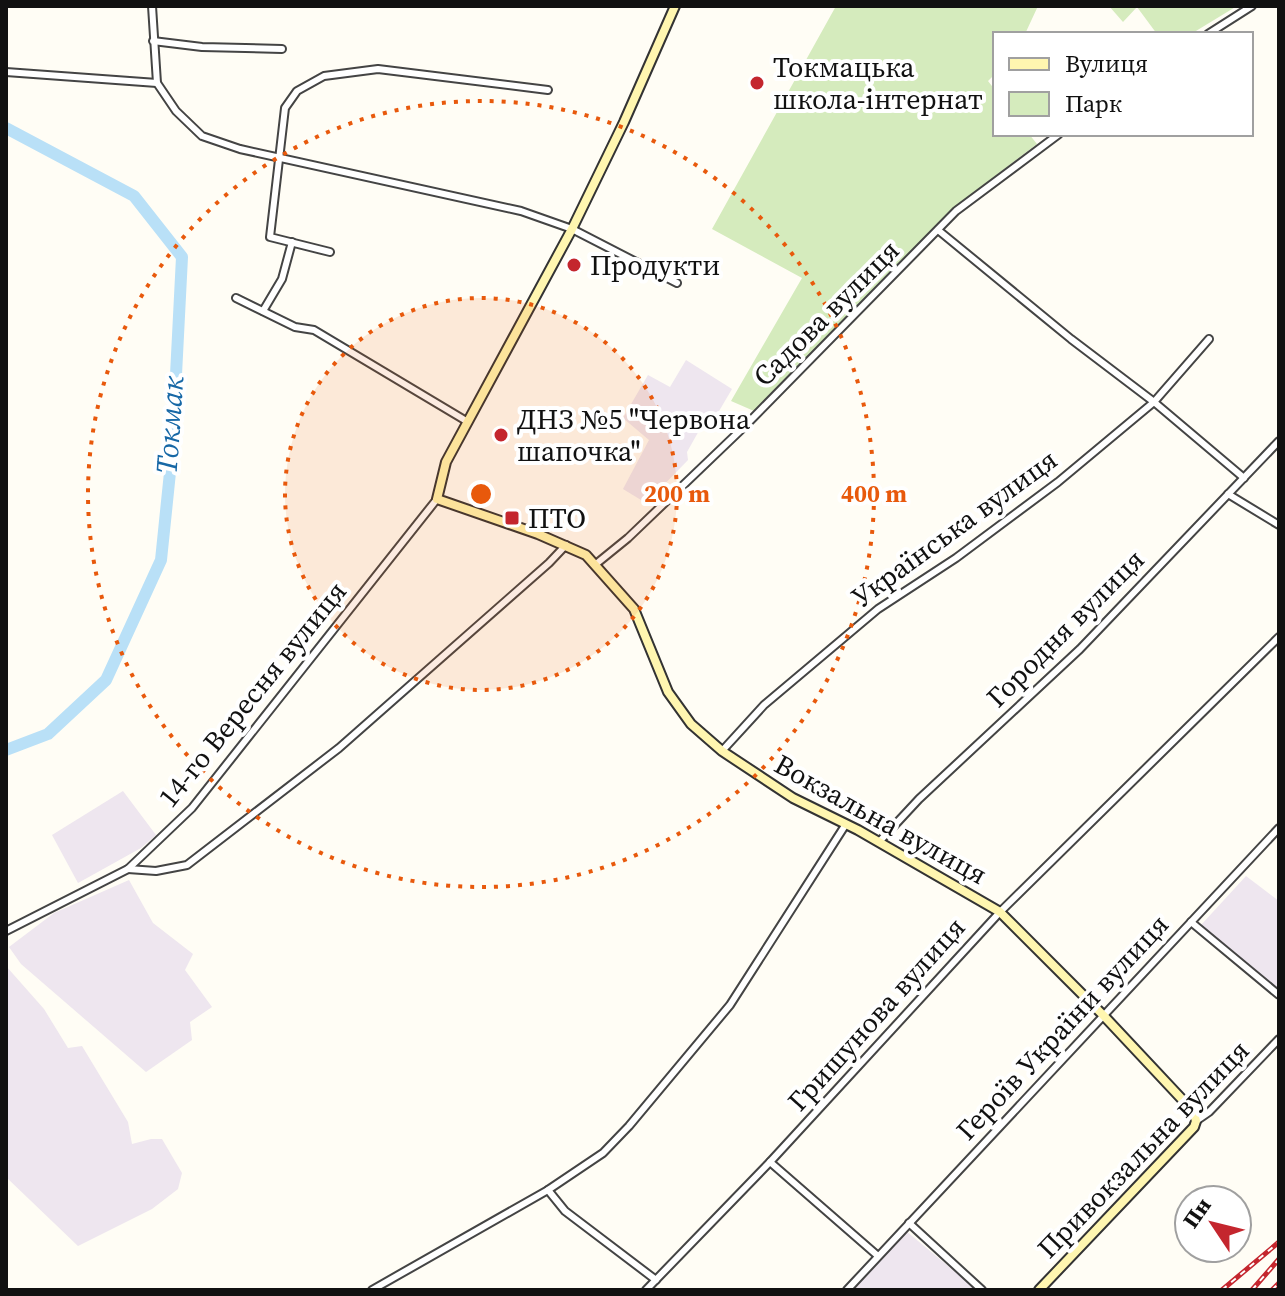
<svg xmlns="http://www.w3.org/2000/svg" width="1285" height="1296" font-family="'Source Serif 4',serif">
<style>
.industrial{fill:#eee6ef}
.green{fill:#d5ebbd}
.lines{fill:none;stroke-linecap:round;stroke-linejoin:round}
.river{stroke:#b9e0f7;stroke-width:12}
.street-casing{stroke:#444;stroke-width:10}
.secondary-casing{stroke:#333;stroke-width:12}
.street{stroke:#fff;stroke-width:6}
.secondary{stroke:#fff6b0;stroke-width:8}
.rail-casing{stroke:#c4262e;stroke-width:5}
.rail{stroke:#fff;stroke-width:2;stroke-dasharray:6;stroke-linecap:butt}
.ring{fill:none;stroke:#e8590c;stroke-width:4;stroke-dasharray:4 8}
.poi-dot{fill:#c4262e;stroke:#fff;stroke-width:3}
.labels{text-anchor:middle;stroke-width:8;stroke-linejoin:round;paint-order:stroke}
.poi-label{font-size:28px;fill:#111;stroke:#fff;text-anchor:start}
.street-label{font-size:28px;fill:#111;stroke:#fff}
.water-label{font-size:30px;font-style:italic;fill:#1768a6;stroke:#fff}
.centre{fill:#e8590c;stroke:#fff;stroke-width:4}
.ring-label{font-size:24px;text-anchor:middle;font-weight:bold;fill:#e8590c;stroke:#fff;stroke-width:8;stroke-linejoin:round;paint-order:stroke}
</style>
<rect width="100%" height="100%" fill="#fffdf5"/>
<g class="industrial">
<polygon points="686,360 732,389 712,423 705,420 687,452 688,460 646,503 623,489 649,440 623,418 648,375 670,387"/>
<polygon points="123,791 156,835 141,848 78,883 52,835"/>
<polygon points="1246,876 1279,901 1279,990 1201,925"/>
<polygon points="129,880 153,923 193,954 185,970 212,1007 190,1022 192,1040 146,1072 21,964 9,947 54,913"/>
<polygon points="6,966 44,1009 68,1048 82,1046 128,1122 132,1144 151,1139 162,1139 182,1173 178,1189 152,1209 78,1246 6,1177"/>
<polygon points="906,1231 977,1290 850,1290"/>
</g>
<g class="green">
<polygon points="836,6 1038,6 1025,34 995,34 995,74 988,81 995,90 995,134 1029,134 1037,144 953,208 754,411 731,401 802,278 712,229"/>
<polygon points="1109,6 1237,6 1191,34 1157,34 1137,7 1123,22"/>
</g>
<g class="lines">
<polyline class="river" points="6,128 134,196 182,257 172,453 161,560 106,680 48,734 6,750"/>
<g class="street-casing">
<g id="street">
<polyline points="152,6 157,83 176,111 202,136 240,149 521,211 572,229 677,283"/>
<polyline points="1208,34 1252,6"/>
<polyline points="153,41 202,47 282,49"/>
<polyline points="6,72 157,83"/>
<polyline points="938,230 1071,339 1154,402 1244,478"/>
<polyline points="330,252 270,237 285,108 297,91 324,76 378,69 548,90"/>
<polyline points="236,298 295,327 314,330 468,422"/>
<polyline points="263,311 282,279 292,242"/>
<polyline points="1228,494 1279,525"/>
<polyline points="596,564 628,538 746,425 956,211 1059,134"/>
<polyline points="722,751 764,705 878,609 956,558 1058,482 1154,402 1209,339"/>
<polyline points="879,842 919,799 1080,649 1279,441"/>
<polyline points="128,869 156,871 187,865 339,748 549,563 566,545"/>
<polyline points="1191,922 1279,995"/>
<polyline points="6,931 128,869 192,808 437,499"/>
<polyline points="1196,1121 1209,1112 1279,1039"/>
<polyline points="770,1162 878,1256"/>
<polyline points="548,1190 565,1211 656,1280"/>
<polyline points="909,1223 982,1290"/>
<polyline points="372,1290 548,1190 603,1153 629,1126 730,1005 846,824"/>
<polyline points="646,1290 770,1162 1000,912 1279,637"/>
<polyline points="847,1290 1279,828"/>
</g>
</g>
<g class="secondary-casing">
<polyline id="secondary" points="675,6 624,122 572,229 446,462 437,499 538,534 586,555 634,609 668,692 691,724 722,751 793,798 858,830 1000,912 1103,1015 1193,1111 1196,1121 1194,1127 1039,1290"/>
</g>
<use href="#street" class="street"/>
<use href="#secondary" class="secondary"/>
<g class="rail-casing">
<g id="rail">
<polyline points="1222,1290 1279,1242"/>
<polyline points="1252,1290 1279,1259"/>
<polyline points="1272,1290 1279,1283"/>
</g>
</g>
<use href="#rail" class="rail"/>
</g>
<circle cx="481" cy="494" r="196" fill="#e8590c" fill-opacity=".12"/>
<g class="ring">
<circle cx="481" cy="494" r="196"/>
<circle cx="481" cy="494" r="393"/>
</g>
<g class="poi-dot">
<circle cx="757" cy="83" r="8"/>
<circle cx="574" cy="265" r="8"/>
<circle cx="501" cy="435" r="8"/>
<rect x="504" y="510" width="16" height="16" rx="4"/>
</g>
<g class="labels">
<g class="poi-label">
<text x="773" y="77">Токмацька<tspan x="773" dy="32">школа-інтернат</tspan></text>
<text x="590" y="275">Продукти</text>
<text x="517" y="429">ДНЗ №5 "Червона<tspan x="517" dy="32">шапочка"</tspan></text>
<text x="528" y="528">ПТО</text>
</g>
<g class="street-label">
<text transform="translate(826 313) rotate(-45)" y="10">Садова вулиця</text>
<text transform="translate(954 528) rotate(-36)" y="10">Українська вулиця</text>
<text transform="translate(1065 628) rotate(-45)" y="10">Городня вулиця</text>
<text transform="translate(252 694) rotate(-51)" y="10">14-го Вересня вулиця</text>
<text transform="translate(881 819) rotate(29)" y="10">Вокзальна вулиця</text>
<text transform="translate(876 1014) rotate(-48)" y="10">Гришунова вулиця</text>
<text transform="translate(1062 1027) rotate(-47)" y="10">Героїв України вулиця</text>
<text transform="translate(1143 1149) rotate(-46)" y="10">Привокзальна вулиця</text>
</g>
<g class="water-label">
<text transform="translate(170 425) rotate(-86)" y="10">Токмак</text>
</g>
</g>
<circle cx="481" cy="494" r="12" class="centre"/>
<g class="ring-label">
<text x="677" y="502">200 m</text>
<text x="874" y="502">400 m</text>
</g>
<rect width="1285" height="1296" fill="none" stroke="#111111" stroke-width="16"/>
<rect x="993" y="32" width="260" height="104" fill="#ffffff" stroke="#a0a0a0" stroke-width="2"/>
<rect x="1009" y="58" width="40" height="12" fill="#fff6b0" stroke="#a0a0a0" stroke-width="2"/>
<text x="1065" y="72" font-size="24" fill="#111111">Вулиця</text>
<rect x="1009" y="92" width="40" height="24" fill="#d5ebbd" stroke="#a0a0a0" stroke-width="2"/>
<text x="1065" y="112" font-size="24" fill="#111111">Парк</text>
<g transform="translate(1213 1224) rotate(305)"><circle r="38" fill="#ffffff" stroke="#a0a0a0" stroke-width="2"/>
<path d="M0-6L14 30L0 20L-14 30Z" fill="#c4262e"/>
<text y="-12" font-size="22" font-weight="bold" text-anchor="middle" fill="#111111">Пн</text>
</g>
</svg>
